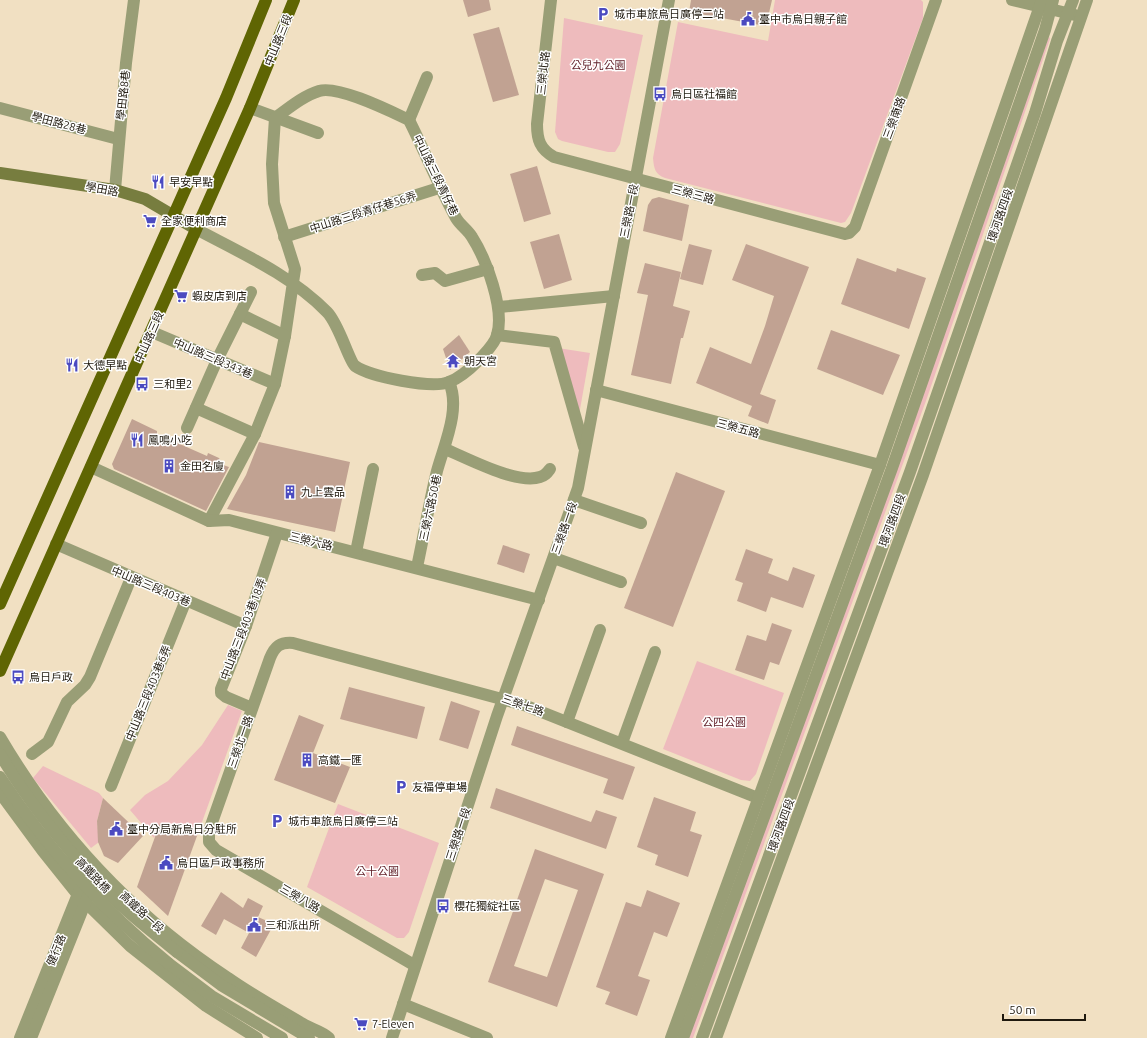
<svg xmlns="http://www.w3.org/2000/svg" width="1147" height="1038" font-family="Ubuntu,'Noto Sans TC',sans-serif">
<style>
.green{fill:#eebbbd}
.building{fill:#c1a292;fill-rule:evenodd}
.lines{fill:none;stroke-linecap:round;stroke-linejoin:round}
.street{stroke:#999e76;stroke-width:12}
.secondary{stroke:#777d3f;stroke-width:12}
.primary{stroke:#5f6503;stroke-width:12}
.street-bridge{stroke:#999e76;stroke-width:12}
.labels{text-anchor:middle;stroke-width:3;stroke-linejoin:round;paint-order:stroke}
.poi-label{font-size:11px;fill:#1f190e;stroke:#fff;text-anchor:start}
.street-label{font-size:11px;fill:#1f190e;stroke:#fff}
.park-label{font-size:11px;fill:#5e1c25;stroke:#fff}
</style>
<rect width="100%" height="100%" fill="#f1e0c2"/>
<g class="green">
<path d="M775,0h146l2,2v16l-72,195 -6,9 -4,1 -176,-45c-10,-4 -11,-9 -12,-20l25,-136 90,19z"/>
<polygon points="564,18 643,35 620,144 615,152 608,152 562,141 558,139 555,132"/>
<polygon points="1049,36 1050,39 927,398 693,1038 687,1038"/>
<polygon points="558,348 590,353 579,415"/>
<polygon points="697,661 784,693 756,774 750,781 741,780 663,749"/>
<polygon points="228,705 242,711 197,836 160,823 154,838 130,810 145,795 168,781 202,745"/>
<polygon points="43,766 99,793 103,798 97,821 99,842 91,848 33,778"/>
<polygon points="338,804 439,843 409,932 404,938 397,938 307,887"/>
</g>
<g class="building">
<polygon points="463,0 489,0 491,10 468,17"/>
<polygon points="691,0 772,0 766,26 689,12"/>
<polygon points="499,27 519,95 493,102 473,34"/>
<polygon points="537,166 551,214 524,222 510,174"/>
<polygon points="659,197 689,205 682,241 643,231 648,205 652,199"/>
<polygon points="559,234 572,280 544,289 530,242"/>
<polygon points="689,244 712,250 703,285 680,279"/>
<polygon points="746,244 809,267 760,394 776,400 768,424 748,416 752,406 696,383 710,347 751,364 765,326 774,296 732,280"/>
<polygon points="857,258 896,272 897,268 926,278 909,329 841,304"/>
<polygon points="645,263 681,272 673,306 690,311 683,338 681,338 671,384 631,375 648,295 637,293"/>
<polygon points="831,330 900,355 883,395 817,369"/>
<polygon points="459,335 470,352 450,370 443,349"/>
<polygon points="132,419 157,431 157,434 207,456 208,453 219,458 223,465 229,467 206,511 114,469 112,464"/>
<polygon points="259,442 350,462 335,532 227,509 246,475"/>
<polygon points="676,472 725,491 673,627 624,608"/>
<polygon points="503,545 530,554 524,573 497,564"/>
<polygon points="746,549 773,559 768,573 788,581 793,567 815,575 803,608 771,597 766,612 737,601 743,583 735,580"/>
<polygon points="772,623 792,630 779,665 770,662 764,680 735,670 747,635 766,641"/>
<polygon points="349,687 425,707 417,739 340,719"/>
<polygon points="451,701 480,711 468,749 439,740"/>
<polygon points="299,715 324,725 313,753 350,767 335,803 274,780"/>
<polygon points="517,726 635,767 623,800 603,793 608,779 511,745"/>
<polygon points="496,788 591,822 596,810 617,817 606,849 490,808"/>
<polygon points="654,797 696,812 690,831 702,835 688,877 655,865 658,855 637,847"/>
<polygon points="103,798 143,836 118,863 104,856 98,842 97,821"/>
<polygon points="160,823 197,836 168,916 137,887"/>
<path d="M535,849l69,25 -47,133 -69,-25zM545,879l33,11 -31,87 -33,-11z"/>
<polygon points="647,890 680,903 667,937 654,932 638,976 650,980 637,1016 605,1004 610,992 596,987 626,902 641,907"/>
<polygon points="221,892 243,908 248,898 263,906 258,917 274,924 256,957 241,948 249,933 224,919 216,935 201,926"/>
</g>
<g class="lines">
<g class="street">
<path d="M551,0l-14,124c0,16 3,25 17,33l291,77 4,-1 6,-6 81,-227"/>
<polyline points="1012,0 1075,15"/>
<polyline points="0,108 118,139"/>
<polyline points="250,108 318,133"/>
<polyline points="409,120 427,77"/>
<polyline points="115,190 126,63 134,0"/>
<path d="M196,229c45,24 95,46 131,83 12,12 22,49 28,54 16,11 77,23 94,16 11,-4 22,-14 30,-22 6,-7 16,-16 18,-25 8,-26 -11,-76 -25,-98 -4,-7 -12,-12 -16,-19 -17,-31 -31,-66 -47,-98 -19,-9 -71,-35 -90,-29 -16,5 -30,17 -44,27l-3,46 2,39 21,66 -10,67 -10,48 -20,50 -46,87"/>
<polyline points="284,237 442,187"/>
<polyline points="422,275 435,273 445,281 488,269"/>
<polyline points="499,307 614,296"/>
<polyline points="240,314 285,336"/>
<polyline points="152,332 275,384"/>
<polyline points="497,335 554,342 584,447"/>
<polyline points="596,390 880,465"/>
<polyline points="196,408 255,434"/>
<polyline points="187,428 217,360 251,292"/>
<path d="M445,449c22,9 72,36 95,28 5,-1 7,-4 10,-8"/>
<polyline points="91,467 209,521 229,520 539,600"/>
<polyline points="574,500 641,523"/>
<polyline points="56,544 246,626"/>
<polyline points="356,552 373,469"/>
<polyline points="554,558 621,582"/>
<path d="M417,567c7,-32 12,-64 20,-96 7,-26 24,-62 12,-89"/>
<polyline points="252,708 226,697 221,693 221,689 246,626 277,533"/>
<polyline points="567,722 600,630"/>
<path d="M0,737c57,97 134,179 228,241 24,17 50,31 75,46 8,5 19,7 26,14"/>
<polyline points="622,743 655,652"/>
<polyline points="32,754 48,742 67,702 85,685 90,677 131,578"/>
<polyline points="111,786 186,600"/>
<polyline points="0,793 42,850 78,895 130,946 206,1006 257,1038"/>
<polyline points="177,952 221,985 309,1038"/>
<polyline points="168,963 213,997 282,1038"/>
<path d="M414,965l-198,-115 -7,-8v-11l61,-173c5,-12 10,-16 23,-15l231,62 234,93"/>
<polyline points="403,1004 487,1038"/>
<polyline points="20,1038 80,889"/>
<polyline points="31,1038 88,896"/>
<polyline points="392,1038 497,716 578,488 669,0"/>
<polyline points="671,1038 880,465 1042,0"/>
<polyline points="683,1038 892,468 1045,30 1053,0"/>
<polyline points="702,1038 910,472 1035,113 1057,41 1073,0"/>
<polyline points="716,1038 923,475 1087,0"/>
</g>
<polyline class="secondary" points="0,173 115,190 145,199 196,229"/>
<g class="primary">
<polyline points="0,604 226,98 266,0"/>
<polyline points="0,671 250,108 294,0"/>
</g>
<g class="street-bridge">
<path d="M0,754c25,43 57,83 90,120 25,29 57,54 87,78"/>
<path d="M0,777c47,71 102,132 168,186"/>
</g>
</g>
<defs>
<g id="parking-bare" transform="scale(1.08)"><path d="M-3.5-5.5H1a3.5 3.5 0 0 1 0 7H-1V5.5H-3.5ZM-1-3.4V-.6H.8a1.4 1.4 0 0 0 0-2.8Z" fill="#4b4ac0" stroke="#fff" stroke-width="2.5" paint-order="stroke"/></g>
<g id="civic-bare" transform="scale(1.08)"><path d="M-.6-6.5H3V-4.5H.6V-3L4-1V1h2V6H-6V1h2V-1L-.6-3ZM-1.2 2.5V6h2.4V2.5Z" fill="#4b4ac0" stroke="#fff" stroke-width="2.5" paint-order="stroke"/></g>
<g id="bus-bare" transform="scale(1.08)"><path d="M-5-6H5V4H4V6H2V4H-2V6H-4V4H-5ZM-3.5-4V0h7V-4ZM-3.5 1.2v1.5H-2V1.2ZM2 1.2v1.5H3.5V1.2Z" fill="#4b4ac0" stroke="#fff" stroke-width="2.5" paint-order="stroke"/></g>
<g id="restaurant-bare" transform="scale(1.08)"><path d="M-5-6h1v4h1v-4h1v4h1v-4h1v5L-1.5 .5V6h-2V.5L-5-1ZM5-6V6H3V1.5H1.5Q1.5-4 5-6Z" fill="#4b4ac0" stroke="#fff" stroke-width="2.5" paint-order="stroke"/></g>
<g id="supermarket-bare" transform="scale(1.08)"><path d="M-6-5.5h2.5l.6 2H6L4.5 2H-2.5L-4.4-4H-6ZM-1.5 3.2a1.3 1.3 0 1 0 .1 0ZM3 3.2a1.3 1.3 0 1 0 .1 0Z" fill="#4b4ac0" stroke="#fff" stroke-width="2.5" paint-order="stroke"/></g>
<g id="temple-bare" transform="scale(1.08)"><path d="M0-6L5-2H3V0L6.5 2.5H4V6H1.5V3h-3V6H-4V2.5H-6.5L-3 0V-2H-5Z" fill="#4b4ac0" stroke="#fff" stroke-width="2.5" paint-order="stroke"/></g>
<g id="building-bare" transform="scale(1.08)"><path d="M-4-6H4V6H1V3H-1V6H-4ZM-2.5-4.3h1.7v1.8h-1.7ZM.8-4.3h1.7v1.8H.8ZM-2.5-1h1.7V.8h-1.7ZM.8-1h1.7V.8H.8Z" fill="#4b4ac0" stroke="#fff" stroke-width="2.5" paint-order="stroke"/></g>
</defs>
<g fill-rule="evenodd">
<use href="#parking-bare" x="603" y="14"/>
<use href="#civic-bare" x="748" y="19"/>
<use href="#bus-bare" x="660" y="94"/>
<use href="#restaurant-bare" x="158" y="182"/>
<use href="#supermarket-bare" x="150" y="221"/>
<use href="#supermarket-bare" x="181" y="296"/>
<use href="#temple-bare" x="453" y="361"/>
<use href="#restaurant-bare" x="72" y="365"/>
<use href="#bus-bare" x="142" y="384"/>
<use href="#restaurant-bare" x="137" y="440"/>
<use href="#building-bare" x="169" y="466"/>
<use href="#building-bare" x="290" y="492"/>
<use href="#bus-bare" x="18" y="677"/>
<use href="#building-bare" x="307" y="760"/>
<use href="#parking-bare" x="401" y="787"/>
<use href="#parking-bare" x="277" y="821"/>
<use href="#civic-bare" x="116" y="829"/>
<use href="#civic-bare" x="166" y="863"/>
<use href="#bus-bare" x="443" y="906"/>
<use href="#civic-bare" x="254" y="925"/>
<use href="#supermarket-bare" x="361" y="1024"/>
</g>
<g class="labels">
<g class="poi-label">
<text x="614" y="18">城市車旅烏日廣停二站</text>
<text x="759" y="23">臺中市烏日親子館</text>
<text x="671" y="98">烏日區社福館</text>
<text x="169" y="186">早安早點</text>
<text x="161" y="225">全家便利商店</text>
<text x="192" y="300">蝦皮店到店</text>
<text x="464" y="365">朝天宮</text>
<text x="83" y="369">大德早點</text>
<text x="153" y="388">三和里2</text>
<text x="148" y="444">鳳鳴小吃</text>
<text x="180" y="470">金田名廈</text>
<text x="301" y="496">九上雲品</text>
<text x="29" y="681">烏日戶政</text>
<text x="318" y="764">高鐵一匯</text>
<text x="412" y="791">友福停車場</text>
<text x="288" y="825">城市車旅烏日廣停三站</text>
<text x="127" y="833">臺中分局新烏日分駐所</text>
<text x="177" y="867">烏日區戶政事務所</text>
<text x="454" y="910">櫻花獨綻社區</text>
<text x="265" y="929">三和派出所</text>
<text x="372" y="1028">7-Eleven</text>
</g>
<g class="street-label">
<text transform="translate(278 40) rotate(-68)" y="4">中山路三段</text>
<text transform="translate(543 73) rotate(-84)" y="4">三榮北路</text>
<text transform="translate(123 95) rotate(-84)" y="4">學田路8巷</text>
<text transform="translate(894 118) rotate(-70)" y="4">三榮南路</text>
<text transform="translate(59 123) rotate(15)" y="4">學田路28巷</text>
<text transform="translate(436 175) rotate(64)" y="4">中山路三段青仔巷</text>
<text transform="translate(102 189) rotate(10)" y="4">學田路</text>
<text transform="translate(693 194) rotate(15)" y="4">三榮三路</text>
<text transform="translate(629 211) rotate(-79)" y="4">三榮路一段</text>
<text transform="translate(363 212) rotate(-18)" y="4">中山路三段青仔巷56弄</text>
<text transform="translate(1000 215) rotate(-71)" y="4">環河路四段</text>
<text transform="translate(149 337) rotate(-66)" y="4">中山路三段</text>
<text transform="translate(213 358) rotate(23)" y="4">中山路三段343巷</text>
<text transform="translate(738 428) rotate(15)" y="4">三榮五路</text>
<text transform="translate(430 508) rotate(-78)" y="4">三榮六路50巷</text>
<text transform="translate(892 520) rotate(-70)" y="4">環河路四段</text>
<text transform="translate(564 528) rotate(-71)" y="4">三榮路一段</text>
<text transform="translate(311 541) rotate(14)" y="4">三榮六路</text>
<text transform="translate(151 586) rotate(23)" y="4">中山路三段403巷</text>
<text transform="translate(243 629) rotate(-69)" y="4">中山路三段403巷18弄</text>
<text transform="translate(148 693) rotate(-68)" y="4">中山路三段403巷6弄</text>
<text transform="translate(523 705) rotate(19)" y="4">三榮七路</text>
<text transform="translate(240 742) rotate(-71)" y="4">三榮北一路</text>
<text transform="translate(781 825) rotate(-70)" y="4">環河路四段</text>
<text transform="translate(458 834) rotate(-72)" y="4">三榮路一段</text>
<text transform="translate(93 875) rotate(46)" y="4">高鐵路橋</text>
<text transform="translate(300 898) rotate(30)" y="4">三榮八路</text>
<text transform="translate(142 912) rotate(42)" y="4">高鐵路一段</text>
<text transform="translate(56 950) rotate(-68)" y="4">健行路</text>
</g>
<g class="park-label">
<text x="598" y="69">公兒九公園</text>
<text x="724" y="726">公四公園</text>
<text x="377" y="875">公十公園</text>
</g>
</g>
<path d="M1003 1014v6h82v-6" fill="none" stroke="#1f190e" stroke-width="2"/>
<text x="1009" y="1014" font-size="12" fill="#1f190e" stroke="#ffffff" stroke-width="3" paint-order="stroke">50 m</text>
</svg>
